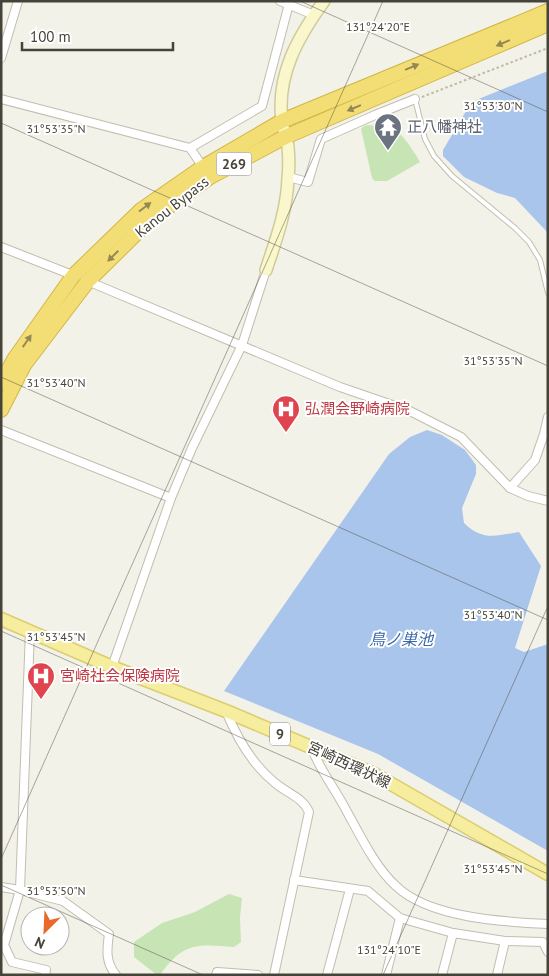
<svg xmlns="http://www.w3.org/2000/svg" width="549" height="976" font-family="'PT Sans','Noto Sans JP',sans-serif">
<style>
.green{fill:#c7e4b5}
.water{fill:#aac5eb}
.lines{fill:none;stroke-linecap:round;stroke-linejoin:round}
.lane-casing{stroke:#c1beaf;stroke-width:6}
.street-casing{stroke:#c1beaf;stroke-width:10}
.secondary-casing{stroke:#cfcb9c;stroke-width:14}
.primary-casing{stroke:#dbcd70;stroke-width:15}
.highway-casing{stroke:#d1b645;stroke-width:16}
.path{stroke:#bfb99f;stroke-width:2;stroke-dasharray:2.5 2.5;stroke-linecap:butt}
.lane{stroke:#fff;stroke-width:4}
.street{stroke:#fff;stroke-width:8}
.secondary{stroke:#faf7cc;stroke-width:11}
.primary{stroke:#f6ed9f;stroke-width:12}
.highway{stroke:#f3de75;stroke-width:14}
.oneway{fill:#948953}
.ticks{fill:none;stroke:#464338;stroke-width:1;stroke-opacity:0.45}
.labels{text-anchor:middle;stroke-width:4;stroke-linejoin:round;paint-order:stroke}
.shield{fill:#fff;stroke:#7e7b74;stroke-width:1}
.shield-label{font-size:14px;font-weight:bold;fill:#464338}
.worship-label{font-size:15px;fill:#5b616d;stroke:#fff;text-anchor:start}
.street-label{font-size:15px;fill:#464338;stroke:#fff}
.health-label{font-size:15px;fill:#be3a42;stroke:#fff;text-anchor:start}
.water-label{font-size:16px;font-style:italic;fill:#3967aa;stroke:#fff}
.ticks-label{font-size:12px;text-anchor:middle;fill:#464338;stroke:#fff;stroke-width:4;stroke-linejoin:round;paint-order:stroke}
</style>
<rect width="100%" height="100%" fill="#f3f2e9"/>
<g class="green">
<path d="M368,125c7,1 14,0 20,1 12,3 26,25 32,36l-33,19h-12l-3,-3 -11,-49 3,-3z"/>
<path d="M229,894l13,4 -2,19 1,25 -7,5c-37,-3 -51,-5 -74,28h-3l-23,-18v-15l28,-19 33,-11z"/>
</g>
<g class="water">
<polygon points="548,71 548,233 515,198 497,193 464,177 443,156 443,150 469,106 476,100"/>
<path d="M427,430l15,5 23,15 11,15v9l-14,34 2,15c19,18 31,13 55,9l22,34 -26,82 9,4 24,-8v207l-170,-97 -154,-63 165,-237 21,-17z"/>
</g>
<g class="lines">
<g class="lane-casing">
<polyline id="lane" points="415,99 425,139 434,156 452,176 515,228 529,242 540,260 548,293"/>
</g>
<g class="street-casing">
<g id="street">
<polyline points="280,1 314,15"/>
<polyline points="1,58 18,1"/>
<polyline points="1,99 190,148 203,167"/>
<polyline points="190,148 262,106 289,4"/>
<polyline points="288,177 308,182 321,139 375,115 415,99"/>
<polyline points="1,247 75,276"/>
<polyline points="85,280 340,387 410,411 461,437 510,488 528,496 548,501"/>
<polyline points="1,430 171,498"/>
<polyline points="510,488 535,460 544,434 548,417"/>
<polyline points="30,631 20,890 4,945 12,962 46,970 45,975"/>
<polyline points="112,667 171,498 192,448 242,345 266,270"/>
<path d="M226,711c11,27 26,53 48,71 12,11 29,15 35,30l-35,163"/>
<path d="M311,747c9,23 24,42 35,63 14,25 29,57 50,76 33,32 108,36 152,38"/>
<polyline points="294,880 368,891 400,918 453,933 505,941 543,942 548,952"/>
<path d="M1,887l19,3 43,11 46,33c-2,15 -4,28 7,41"/>
<polyline points="216,975 217,972 258,975"/>
<polyline points="327,975 350,889"/>
<polyline points="386,975 400,918"/>
<polyline points="442,975 453,933"/>
<polyline points="497,975 505,941"/>
</g>
</g>
<g class="secondary-casing">
<path id="secondary" d="M266,270c10,-30 21,-60 22,-92 1,-10 1,-21 0,-31 -1,-9 -5,-17 -6,-26 -6,-46 16,-84 42,-120"/>
</g>
<g class="primary-casing">
<polyline id="primary" points="1,619 112,667 226,711 374,774 548,874"/>
</g>
<g class="highway-casing">
<g id="highway">
<polyline points="1,383 15,358 73,276 141,210 203,167 282,121 548,11"/>
<polyline points="1,410 24,365 88,281 150,220 210,177 285,137 548,24"/>
</g>
</g>
<g class="path">
<polyline points="422,97 548,48"/>
<polyline points="378,122 384,138"/>
</g>
<use href="#lane" class="lane"/>
<use href="#street" class="street"/>
<use href="#secondary" class="secondary"/>
<use href="#primary" class="primary"/>
<use href="#highway" class="highway"/>
</g>
<defs><path id="oneway-solid" d="M-6-.8H1V-3.2L6.5 0L1 3.2V.8H-6Z" transform="scale(1.25)"/></defs>
<g class="oneway">
<use href="#oneway-solid" transform="translate(503 43) rotate(157)"/>
<use href="#oneway-solid" transform="translate(412 67) rotate(-23)"/>
<use href="#oneway-solid" transform="translate(354 108) rotate(157)"/>
<use href="#oneway-solid" transform="translate(145 207) rotate(-37)"/>
<use href="#oneway-solid" transform="translate(113 256) rotate(135)"/>
<use href="#oneway-solid" transform="translate(27 341) rotate(-55)"/>
</g>
<path class="ticks" d="M300,1l248,111M1,123l547,243M1,377l547,243M1,631l547,243M1,859l382,-858M1,885l202,90M383,975l165,-369"/>
<defs>
<g id="temple-pin" transform="scale(1.4375)"><path d="M0 17L-7.5 6A9.5 9.5 0 1 1 7.5 6Z" fill="#6b7280" stroke="#fff"/><path d="M0-6L5-2H3V0L6.5 2.5H4V6H1.5V3h-3V6H-4V2.5H-6.5L-3 0V-2H-5Z" fill="#fff"/></g>
<g id="hospital-pin" transform="scale(1.4375)"><path d="M0 17L-7.5 6A9.5 9.5 0 1 1 7.5 6Z" fill="#e0444e" stroke="#fff"/><path d="M-5-5h3v3.5h4V-5h3V5h-3V1.5h-4V5h-3Z" fill="#fff"/></g>
</defs>
<g fill-rule="evenodd">
<use href="#temple-pin" x="388" y="127"/>
<use href="#hospital-pin" x="286" y="409"/>
<use href="#hospital-pin" x="41" y="676"/>
</g>
<g class="labels">
<g class="shield">
<rect x="216.5" y="152.5" width="35" height="23" rx="4"/>
<rect x="270" y="722.5" width="20" height="23" rx="4"/>
</g>
<g class="shield-label">
<text x="234" y="169">269</text>
<text x="280" y="739">9</text>
</g>
<g class="worship-label">
<text x="407" y="132">正八幡神社</text>
</g>
<g class="street-label">
<text transform="translate(172 207) rotate(-38)" y="5">Kanou Bypass</text>
<text transform="translate(349 765) rotate(25)" y="5">宮崎西環状線</text>
</g>
<g class="health-label">
<text x="305" y="414">弘潤会野崎病院</text>
<text x="60" y="681">宮崎社会保険病院</text>
</g>
<g class="water-label">
<text x="401" y="645">鳥ノ巣池</text>
</g>
</g>
<g class="ticks-label">
<text x="378" y="31">131°24'20"E</text>
<text x="493" y="110">31°53'30"N</text>
<text x="56" y="133">31°53'35"N</text>
<text x="493" y="365">31°53'35"N</text>
<text x="56" y="387">31°53'40"N</text>
<text x="493" y="619">31°53'40"N</text>
<text x="56" y="641">31°53'45"N</text>
<text x="493" y="873">31°53'45"N</text>
<text x="56" y="895">31°53'50"N</text>
<text x="389" y="954">131°24'10"E</text>
</g>
<rect width="549" height="976" fill="none" stroke="#464338" stroke-width="5"/>
<g transform="translate(45 931) rotate(204)"><circle r="24" fill="#ffffff" stroke="#b5b4af"/>
<path d="M0-4L9 19L0 12L-9 19Z" fill="#e9682a"/>
<text y="-8" font-size="14" font-weight="bold" text-anchor="middle" fill="#464338">N</text>
</g>
<path d="M22 42v8h151v-8" fill="none" stroke="#464338" stroke-width="2.5"/>
<text x="30" y="42" font-size="15" fill="#464338" stroke="#ffffff" stroke-width="4" paint-order="stroke">100 m</text>
</svg>
